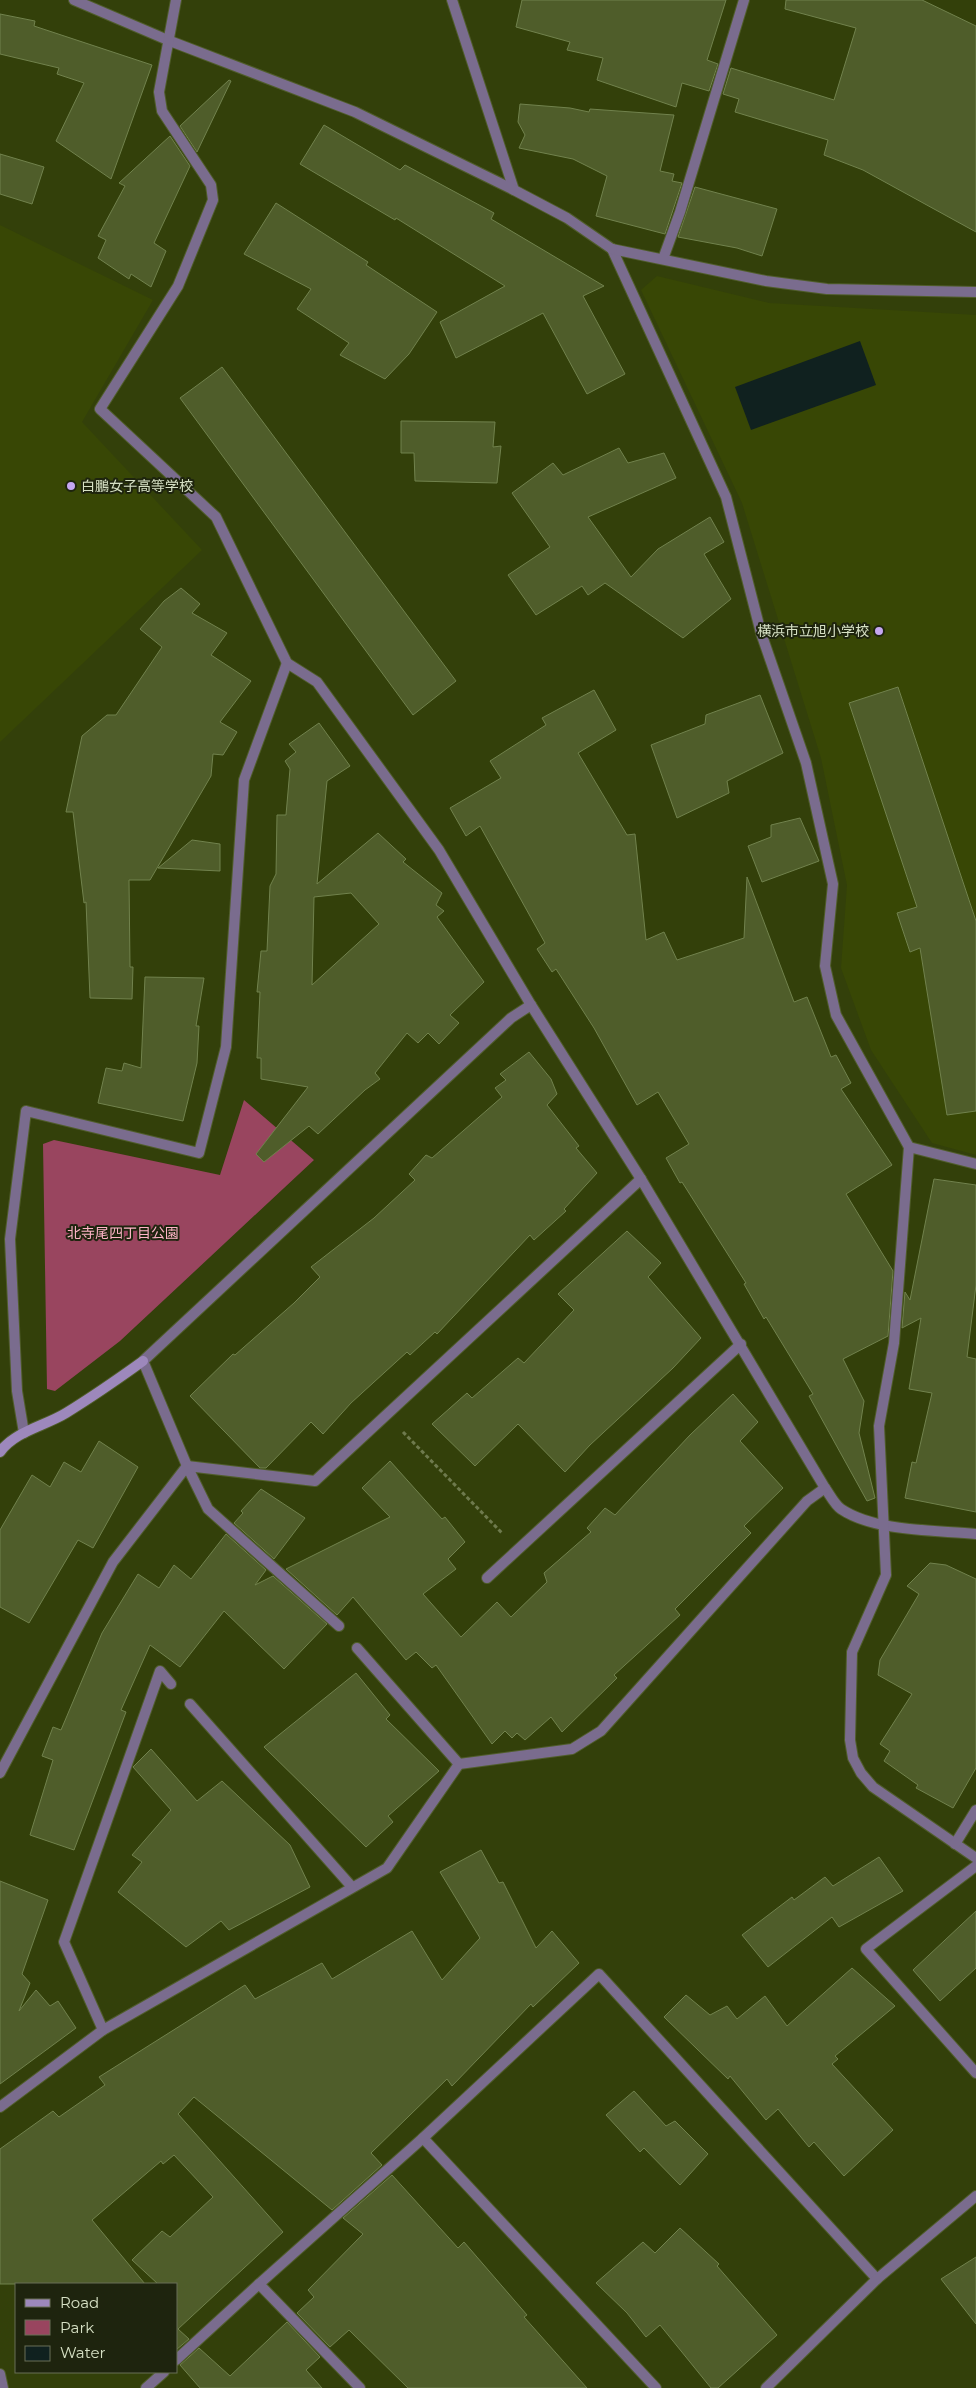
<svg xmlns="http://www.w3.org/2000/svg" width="976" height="2388" font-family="Montserrat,'Noto Sans JP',sans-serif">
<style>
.built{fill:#384705}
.green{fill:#99455f}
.water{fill:#10211f}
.building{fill:#4f5d2a;stroke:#71824d;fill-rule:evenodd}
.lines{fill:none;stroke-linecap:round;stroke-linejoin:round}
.lane-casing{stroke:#505d2b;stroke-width:12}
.street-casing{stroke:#505d2b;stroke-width:12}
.secondary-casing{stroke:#505d2b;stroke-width:12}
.path{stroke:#6e7a4d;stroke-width:3;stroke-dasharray:4 2.5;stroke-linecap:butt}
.lane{stroke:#7a6c8e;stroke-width:10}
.street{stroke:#7a6c8e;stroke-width:10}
.secondary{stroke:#9d88bc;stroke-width:10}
.poi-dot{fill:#c5a7f1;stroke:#1e240e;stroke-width:2}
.labels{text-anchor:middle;stroke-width:4;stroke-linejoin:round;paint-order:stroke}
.poi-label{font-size:14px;fill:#d6e0c4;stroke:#1e240e;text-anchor:start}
.park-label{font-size:14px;fill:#feb4c7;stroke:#1e240e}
</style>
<rect width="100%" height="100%" fill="#33400a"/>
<g class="built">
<polygon points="0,225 153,300 82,422 202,550 0,742"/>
<polygon points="657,276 769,303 976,315 976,1155 932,1143 871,1050 841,968 847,885 821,758 742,503 641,290"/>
</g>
<polygon class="green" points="244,1100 314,1160 120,1341 55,1391 47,1389 43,1144 54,1140 220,1175"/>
<polygon class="water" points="860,341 876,385 751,430 735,387"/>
<g class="building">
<polygon points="522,0 726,0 707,60 718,64 709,91 682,83 676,107 597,80 603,58 567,50 570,42 516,27"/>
<polygon points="786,0 922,0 976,26 976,232 863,170 824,155 828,140 735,112 739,99 723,94 731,68 834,100 856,28 785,9"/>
<polygon points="0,14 35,21 34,26 152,65 111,179 56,141 84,83 57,74 59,68 0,54"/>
<polygon points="229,80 231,81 197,152 180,126"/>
<polygon points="520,104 570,108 589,112 590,109 674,115 660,171 674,174 672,181 682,183 665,234 596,216 607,176 573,159 519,148 525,135 518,122"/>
<polygon points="324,125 400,170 405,165 494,213 491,219 604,286 583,296 625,374 587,394 543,313 456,358 440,322 505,286 396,218 395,220 300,164"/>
<polygon points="170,136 190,166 154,243 166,251 151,287 131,274 129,279 98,258 106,240 98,236 125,186 119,183"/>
<polygon points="0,154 44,167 32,204 0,194"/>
<polygon points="695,187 777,209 762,256 737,248 678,237"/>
<polygon points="276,203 368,262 366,265 437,312 409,354 385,379 340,355 349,343 297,309 311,289 244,254"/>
<polygon points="222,367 456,681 413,715 180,398"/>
<polygon points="401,421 495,422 493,447 501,446 497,483 415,481 414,453 401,453"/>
<polygon points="619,448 628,463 664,453 676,478 588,517 631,577 658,549 710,517 724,542 704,554 731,599 683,638 605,583 588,595 582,586 536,615 508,575 550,547 512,493 553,463 563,475"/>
<polygon points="181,588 200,604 192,613 227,633 211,655 251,681 220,722 237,732 223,755 213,754 211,776 150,880 129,880 130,967 133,967 132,999 90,998 86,902 84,903 73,812 66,812 82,736 107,715 116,715 162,647 140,629 164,601"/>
<polygon points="898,687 976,921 976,1111 947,1115 920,948 910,952 897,913 917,907 849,703"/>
<polygon points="594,690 616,730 578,753 627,835 635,834 646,940 664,932 677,960 744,938 747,877 794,1002 807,997 831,1057 836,1055 851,1083 841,1089 892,1165 846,1194 893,1271 888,1336 843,1359 864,1401 859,1433 875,1498 867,1501 809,1396 813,1394 766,1317 764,1319 744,1284 746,1283 682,1182 680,1183 666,1158 689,1144 658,1092 637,1105 594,1028 556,969 552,972 537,949 545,943 480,826 466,836 450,808 501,778 490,761 546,725 542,718"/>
<polygon points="760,695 783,753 727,781 729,793 677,818 651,745 705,724 706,715"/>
<path d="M319,723l31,43 -23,15 -10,103 61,-51 28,26 -3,3 39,31 -6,12 8,6 -7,6 47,65 -34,33 9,8 -20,21 -11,-11 -10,10 -11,-10 -32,40 5,6 -15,11 -47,44 -9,-8 -45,36 -8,-8 52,-67 -47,-8v-21h-4l3,-66h-3l4,-41h6l3,-65 6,-12 1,-59h9l4,-46 -5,-8 11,-9 -7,-8zM351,893l28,31 -67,61 2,-88z"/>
<polygon points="800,818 819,861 762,882 748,846 771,837 771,825"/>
<polygon points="192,840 220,844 220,871 158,868"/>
<polygon points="145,977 204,978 196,1026 199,1026 197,1063 183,1121 98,1103 106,1068 122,1071 124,1063 141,1068"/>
<polygon points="529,1052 551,1079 557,1094 547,1105 579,1146 576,1148 597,1173 564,1209 566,1211 534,1240 530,1235 437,1334 435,1332 410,1355 407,1352 351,1403 323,1434 311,1422 266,1468 260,1468 190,1396 233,1354 235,1355 294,1303 320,1277 311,1267 374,1218 415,1180 409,1174 426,1155 432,1158 502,1097 495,1088 506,1080 500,1074"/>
<polygon points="934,1179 976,1185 976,1285 967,1357 976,1359 976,1512 905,1498 912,1462 916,1463 932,1393 909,1389 921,1318 902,1328 905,1292 910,1300"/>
<polygon points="627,1231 661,1263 648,1277 701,1338 673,1368 590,1445 565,1472 518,1424 475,1466 432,1424 467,1393 472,1398 518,1358 524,1363 574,1310 558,1294"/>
<polygon points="733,1394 758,1422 740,1441 783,1488 744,1526 751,1533 675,1609 680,1615 614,1675 617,1678 562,1732 551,1717 525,1740 517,1733 512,1738 505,1731 492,1744 436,1665 432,1668 416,1652 406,1660 353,1597 337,1615 286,1569 390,1517 362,1488 390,1461 442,1519 445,1517 465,1542 448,1559 456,1569 423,1594 461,1637 497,1602 511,1617 547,1582 544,1573 591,1532 587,1528 605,1508 615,1515 690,1435"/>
<polygon points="99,1441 138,1467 93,1548 78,1540 29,1623 0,1607 0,1530 32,1475 50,1487 64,1462 81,1472"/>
<polygon points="261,1489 305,1518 274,1559 234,1523 243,1513 241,1511"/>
<polygon points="226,1534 266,1570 255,1585 273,1576 327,1624 284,1669 224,1611 180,1667 150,1645 121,1710 126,1712 74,1850 30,1835 53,1760 42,1756 53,1727 61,1730 102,1633 138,1574 159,1588 174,1565 191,1579"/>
<polygon points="930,1563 946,1565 976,1579 976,1768 953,1808 916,1788 918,1785 884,1761 890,1751 880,1744 912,1694 878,1675 880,1660 919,1594 907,1586"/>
<polygon points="356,1673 390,1715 386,1719 439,1771 388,1816 393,1822 366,1847 264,1747"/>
<polygon points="151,1749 197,1801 222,1781 290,1845 310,1887 229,1930 221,1921 186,1947 118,1892 142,1862 132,1855 171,1810 133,1767"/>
<polygon points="481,1850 499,1883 503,1882 536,1948 552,1931 579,1963 533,2007 531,2004 452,2086 447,2079 371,2153 382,2165 332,2210 194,2097 178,2114 283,2232 178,2329 189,2339 176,2350 176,2284 158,2284 132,2260 162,2231 170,2237 213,2197 174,2155 163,2164 161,2161 92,2220 145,2284 0,2284 0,2149 53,2111 59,2117 105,2085 99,2077 245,1985 255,1999 322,1963 332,1979 412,1931 442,1980 480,1938 440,1872"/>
<polygon points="879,1857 903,1891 839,1927 832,1917 768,1967 742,1935 792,1897 794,1900 825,1877 833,1886"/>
<polygon points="0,1881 48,1900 22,1974 30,1983 19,2011 36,1990 50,2006 58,2001 76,2028 0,2084"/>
<polygon points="976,1911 976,1968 940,2001 913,1970"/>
<polygon points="852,1968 895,2006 835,2056 838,2059 832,2064 893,2130 844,2176 814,2142 809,2147 778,2109 766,2120 730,2076 728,2079 664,2017 686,1995 710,2015 727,2006 737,2019 765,1996 787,2026"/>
<polygon points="634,2091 666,2126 675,2121 708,2154 680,2185 644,2148 640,2152 606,2115"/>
<polygon points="392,2175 458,2248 464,2242 527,2315 524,2317 587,2388 408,2388 349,2330 330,2347 297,2313 314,2297 308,2290 363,2234 343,2218"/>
<polygon points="680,2228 719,2264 717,2266 777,2335 718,2388 711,2388 660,2325 646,2337 627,2313 596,2283 643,2242 655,2253"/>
<polygon points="976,2257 976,2324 941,2279"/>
<polygon points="287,2322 320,2357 306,2370 322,2388 200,2388 180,2365 199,2348 230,2376"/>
</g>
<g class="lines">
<g class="lane-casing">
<g id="lane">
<polyline points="452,0 514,190"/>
<polyline points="612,249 726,497 761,633 806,763 833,884 825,966 836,1015 909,1147"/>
<polyline points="612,249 766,281 827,289 976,292"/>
<polyline points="0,2107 103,2030"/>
<polyline points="0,2374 3,2388"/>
</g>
</g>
<g class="street-casing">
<g id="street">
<polyline points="74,0 170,41 355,112 514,190 567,218 612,249"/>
<path d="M176,0l-17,92 3,19 49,74 2,15 -35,86 -78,123 116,108 71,146 30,19 122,168 92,155 110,174 184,309c5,7 10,17 16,21 34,23 95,21 135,25"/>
<polyline points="663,259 680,212 744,0"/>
<polyline points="976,1164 909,1147 894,1343 879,1426 886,1575 852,1652 850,1740 853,1758 861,1773 873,1787 976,1858"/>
<polyline points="24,1433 17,1391 10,1239 26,1111 199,1153 226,1047 244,780 287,663"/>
<polyline points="487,1578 741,1344"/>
<polyline points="339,1626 208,1509 187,1466 143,1361 511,1018 531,1005"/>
<polyline points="357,1648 459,1764"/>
<polyline points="171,1684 160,1671 64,1942 103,2030 387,1868 459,1764 572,1749 601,1731 807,1501 825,1488"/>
<polyline points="190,1704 352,1887"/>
<polyline points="0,1773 113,1562 187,1466 315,1481 641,1179"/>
<polyline points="955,1844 976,1810"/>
<polyline points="976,1866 866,1949 976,2073"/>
<polyline points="423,2138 656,2388"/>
<polyline points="176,2360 259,2284"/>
<polyline points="146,2388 164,2372"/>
<polyline points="360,2388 259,2284 423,2138 599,1974 877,2279"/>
<polyline points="766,2388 877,2279 976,2196"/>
</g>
</g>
<g class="secondary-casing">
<path id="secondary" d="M0,1452c15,-21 45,-26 66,-39 26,-16 52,-34 77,-52"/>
</g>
<polyline class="path" points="403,1432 502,1533"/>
<use href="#lane" class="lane"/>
<use href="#street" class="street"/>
<use href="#secondary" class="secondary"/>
</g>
<g class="poi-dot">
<circle cx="71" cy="486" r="5"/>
<circle cx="879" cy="631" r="5"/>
</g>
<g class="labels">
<g class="poi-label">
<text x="81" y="491">白鵬女子高等学校</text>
<text x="869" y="636" text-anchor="end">横浜市立旭小学校</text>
</g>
<g class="park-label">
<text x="123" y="1238">北寺尾四丁目公園</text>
</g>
</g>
<rect x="15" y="2283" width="162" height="90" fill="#1e240e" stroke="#686f57"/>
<rect x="25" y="2299" width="25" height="8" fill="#9d88bc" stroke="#686f57"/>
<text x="60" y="2308" font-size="15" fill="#d6e0c4">Road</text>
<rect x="25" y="2320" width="25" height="15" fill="#99455f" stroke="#686f57"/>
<text x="60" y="2333" font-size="15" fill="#d6e0c4">Park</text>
<rect x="25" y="2346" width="25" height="15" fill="#10211f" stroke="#686f57"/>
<text x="60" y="2358" font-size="15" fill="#d6e0c4">Water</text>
</svg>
